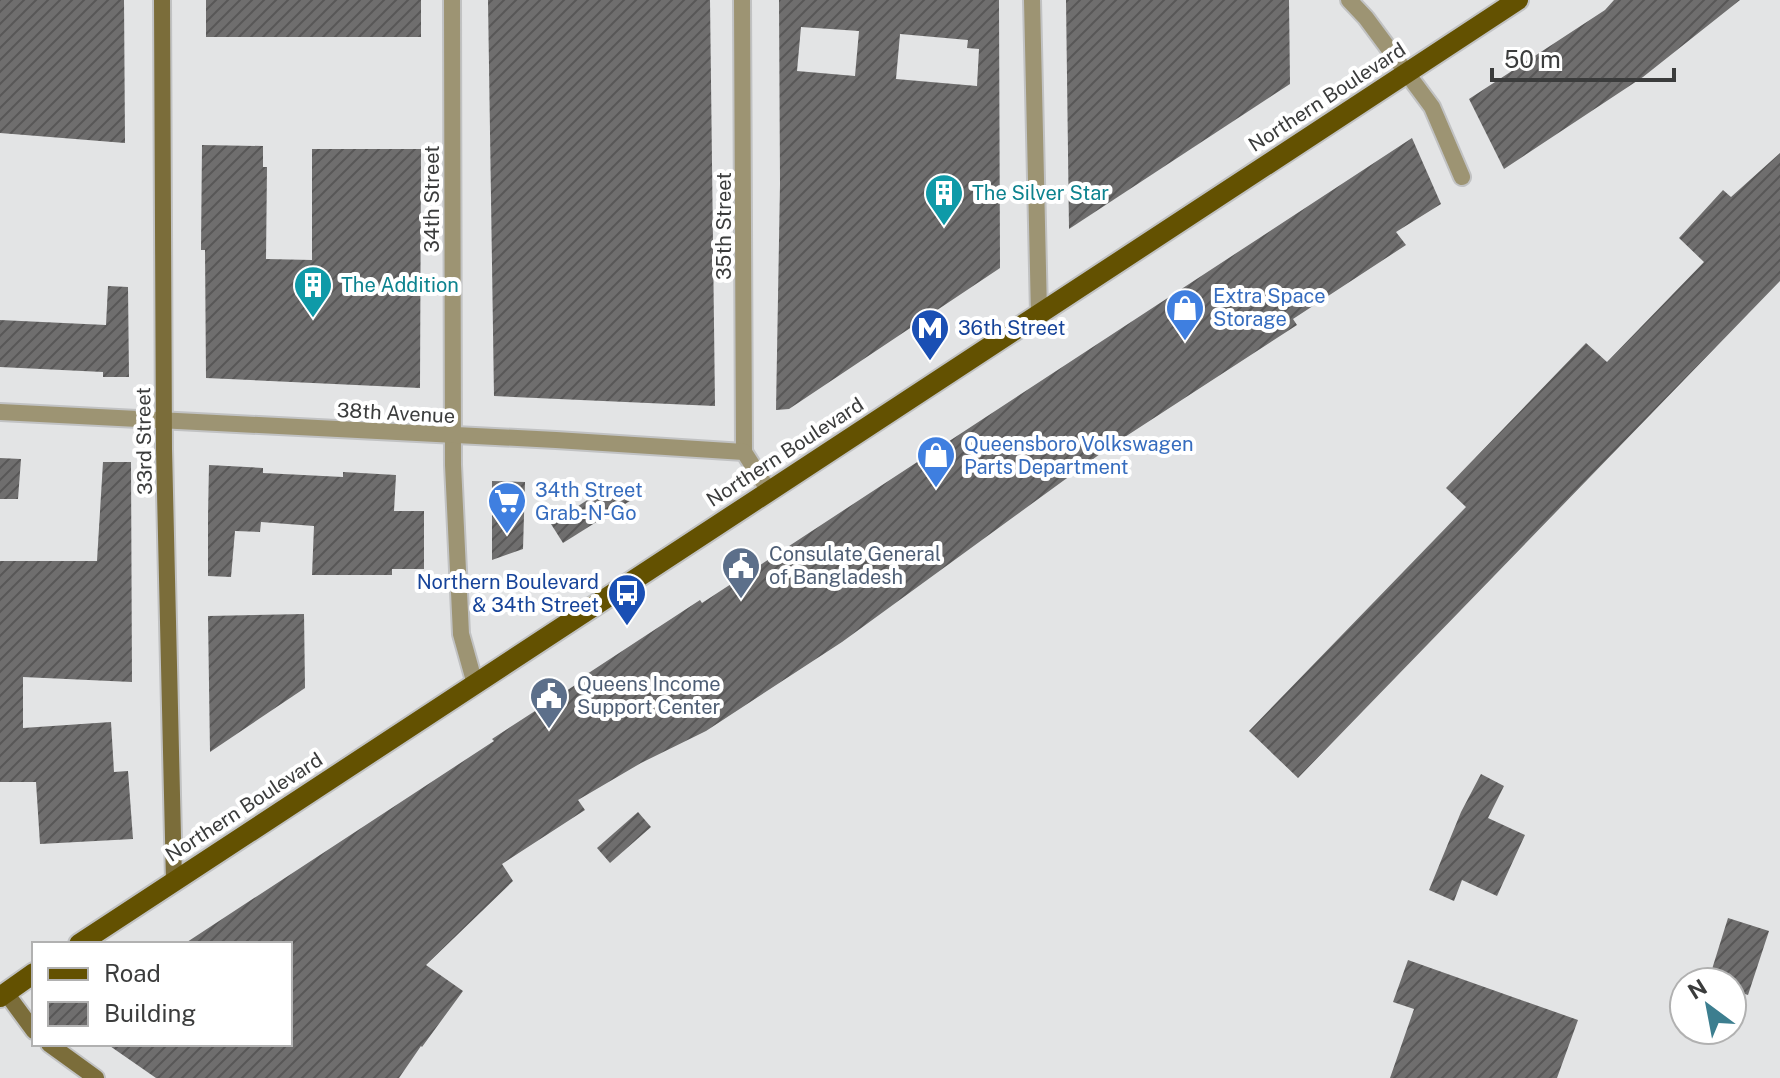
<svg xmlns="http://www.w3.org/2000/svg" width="1780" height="1078" font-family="'Public Sans',sans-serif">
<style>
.building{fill:url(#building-hatch);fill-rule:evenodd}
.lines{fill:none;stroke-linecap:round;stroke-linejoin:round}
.street-casing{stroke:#c1c2c3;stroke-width:20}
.secondary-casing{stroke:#c1c2c3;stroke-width:20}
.primary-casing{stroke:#c1c2c3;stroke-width:24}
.street{stroke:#9d9473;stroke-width:16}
.secondary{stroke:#7b6d3a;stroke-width:16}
.primary{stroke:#635101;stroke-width:20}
.labels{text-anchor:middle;stroke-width:8;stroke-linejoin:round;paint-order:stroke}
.street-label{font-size:20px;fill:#3b3c3c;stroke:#fff}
.culture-label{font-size:20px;fill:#0d838f;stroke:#fff;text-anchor:start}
.shop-label{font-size:20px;fill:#366cbe;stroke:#fff;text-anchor:start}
.transit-label{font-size:20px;fill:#164399;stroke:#fff;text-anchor:start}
.service-label{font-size:20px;fill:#4e5e75;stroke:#fff;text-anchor:start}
</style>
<defs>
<pattern id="building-hatch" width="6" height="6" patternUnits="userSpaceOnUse" patternTransform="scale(2)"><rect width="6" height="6" fill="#6f6e6e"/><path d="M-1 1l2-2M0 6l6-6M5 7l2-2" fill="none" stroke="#585757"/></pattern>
</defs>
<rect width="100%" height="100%" fill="#e3e4e5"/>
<g class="building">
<polygon points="0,0 124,0 125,143 0,133"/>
<rect x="206" y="0" width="215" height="37"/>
<polygon points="488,0 710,0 715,406 494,396"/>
<path d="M779,0h220l1,268 -211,141 -13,1 4,-226zM801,27l58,4 -4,45 -58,-5zM900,34l68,6 -1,8 12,1 -2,37 -81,-7z"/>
<polygon points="1066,0 1289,0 1290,84 1069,229"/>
<polygon points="1614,0 1740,0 1643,77 1504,169 1469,99 1605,10"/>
<polygon points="1412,138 1441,204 1396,232 1406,245 1293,319 1297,325 1111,446 842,642 706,731 641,763 578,800 585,810 502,864 513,881 426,965 463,991 422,1047 421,1046 399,1078 156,1078 107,1044 290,1044 290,944 184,944 494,741 492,739 586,678 584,676 700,600 702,603"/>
<polygon points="202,145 263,146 263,167 267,167 266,259 312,260 312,149 421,149 420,388 206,378 205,250 201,250"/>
<polygon points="1780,153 1780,281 1298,778 1249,731 1466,507 1446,488 1586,343 1607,362 1704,262 1679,238 1723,190 1731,197"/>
<polygon points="108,286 128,287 129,377 103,377 103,372 0,367 0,320 106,325"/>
<polygon points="0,458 21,459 18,499 0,499"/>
<polygon points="103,462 131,462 132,682 23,677 23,728 111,722 114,772 128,771 133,839 40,844 36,782 0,782 0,561 97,561"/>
<polygon points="209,465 263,468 263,473 343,477 343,472 396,475 394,511 424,511 424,569 392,569 392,575 312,575 314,526 261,522 260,532 235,531 231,577 208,576 208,516"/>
<polygon points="492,481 525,482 523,549 492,560"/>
<polygon points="610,485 625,487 633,499 563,543 551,524"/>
<polygon points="304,614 305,688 210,752 208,616"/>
<polygon points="1481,774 1504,786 1488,818 1525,835 1497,896 1462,880 1454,901 1429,890 1461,812"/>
<polygon points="638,812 651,827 610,863 597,848"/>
<polygon points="1728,918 1769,931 1748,995 1732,990 1732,982 1708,982"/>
<polygon points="1408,960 1578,1020 1557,1078 1390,1078 1414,1009 1393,1002"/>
</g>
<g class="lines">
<g class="street-casing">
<g id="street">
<polyline points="452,0 453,465 461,634 475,684"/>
<polyline points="742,0 744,452"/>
<polyline points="1032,0 1039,314"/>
<polyline points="1349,0 1366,18 1432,107 1462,177"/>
<polyline points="0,412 556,440 744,452 769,491"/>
</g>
</g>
<g class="secondary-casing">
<g id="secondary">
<polyline points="162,0 164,449 174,881"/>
<polyline points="6,993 34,1031"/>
<polyline points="49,1044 96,1078"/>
</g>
</g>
<g class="primary-casing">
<g id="primary">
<polyline points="79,944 1518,0"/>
<polyline points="0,997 34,973"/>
</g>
</g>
<use href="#street" class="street"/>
<use href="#secondary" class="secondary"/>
<use href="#primary" class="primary"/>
</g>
<defs>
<g id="building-pin" transform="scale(2)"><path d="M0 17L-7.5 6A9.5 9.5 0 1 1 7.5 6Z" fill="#0f9aa8" stroke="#fff"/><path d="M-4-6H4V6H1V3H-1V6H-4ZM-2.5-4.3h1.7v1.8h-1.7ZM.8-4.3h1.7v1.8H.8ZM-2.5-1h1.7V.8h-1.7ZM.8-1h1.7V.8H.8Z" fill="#fff"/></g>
<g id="shop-pin" transform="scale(2)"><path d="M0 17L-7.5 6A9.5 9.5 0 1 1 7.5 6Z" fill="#3f7fe0" stroke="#fff"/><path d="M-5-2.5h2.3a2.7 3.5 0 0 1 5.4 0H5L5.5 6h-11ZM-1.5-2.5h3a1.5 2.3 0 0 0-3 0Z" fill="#fff"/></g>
<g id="metro-pin" transform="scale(2)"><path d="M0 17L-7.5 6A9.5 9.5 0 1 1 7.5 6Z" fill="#1a4fb4" stroke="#fff"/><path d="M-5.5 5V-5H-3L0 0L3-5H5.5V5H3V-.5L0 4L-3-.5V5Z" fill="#fff"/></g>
<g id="supermarket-pin" transform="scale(2)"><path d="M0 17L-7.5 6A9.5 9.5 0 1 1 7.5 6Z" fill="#3f7fe0" stroke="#fff"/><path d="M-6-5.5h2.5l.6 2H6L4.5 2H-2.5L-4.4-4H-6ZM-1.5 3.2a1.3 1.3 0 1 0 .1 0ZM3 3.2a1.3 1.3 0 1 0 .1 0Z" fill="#fff"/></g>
<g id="civic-pin" transform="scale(2)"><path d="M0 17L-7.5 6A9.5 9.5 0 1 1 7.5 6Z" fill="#5c6f8a" stroke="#fff"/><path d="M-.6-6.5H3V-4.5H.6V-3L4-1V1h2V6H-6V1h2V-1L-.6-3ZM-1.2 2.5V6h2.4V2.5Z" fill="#fff"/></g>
<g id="bus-pin" transform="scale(2)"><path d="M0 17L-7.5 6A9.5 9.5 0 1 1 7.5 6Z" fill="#1a4fb4" stroke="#fff"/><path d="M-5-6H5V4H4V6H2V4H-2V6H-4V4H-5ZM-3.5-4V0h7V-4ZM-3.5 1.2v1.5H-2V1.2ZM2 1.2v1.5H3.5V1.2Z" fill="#fff"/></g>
</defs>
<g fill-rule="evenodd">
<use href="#building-pin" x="944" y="193"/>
<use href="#building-pin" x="313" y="285"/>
<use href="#shop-pin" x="1185" y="308"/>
<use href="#metro-pin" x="930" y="328"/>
<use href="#shop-pin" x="936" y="455"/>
<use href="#supermarket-pin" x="507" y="501"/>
<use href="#civic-pin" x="741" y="566"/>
<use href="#bus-pin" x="627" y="593"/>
<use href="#civic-pin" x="549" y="696"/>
</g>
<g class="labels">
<g class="street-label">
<text transform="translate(1327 97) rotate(-33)" y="7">Northern Boulevard</text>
<text transform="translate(432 199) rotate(-90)" y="7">34th Street</text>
<text transform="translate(724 226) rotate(-90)" y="7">35th Street</text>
<text transform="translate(396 413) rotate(3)" y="7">38th Avenue</text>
<text transform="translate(144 441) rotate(-91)" y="7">33rd Street</text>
<text transform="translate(785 452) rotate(-33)" y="7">Northern Boulevard</text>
<text transform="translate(244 807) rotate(-33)" y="7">Northern Boulevard</text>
</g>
<g class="culture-label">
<text x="972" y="200">The Silver Star</text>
<text x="341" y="292">The Addition</text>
</g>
<g class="shop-label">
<text x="1213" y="303">Extra Space<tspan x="1213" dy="23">Storage</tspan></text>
<text x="964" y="451">Queensboro Volkswagen<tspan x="964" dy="23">Parts Department</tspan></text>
<text x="535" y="497">34th Street<tspan x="535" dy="23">Grab-N-Go</tspan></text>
</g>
<g class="transit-label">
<text x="958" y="335">36th Street</text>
<text x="599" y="589" text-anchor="end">Northern Boulevard<tspan x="599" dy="23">&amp; 34th Street</tspan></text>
</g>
<g class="service-label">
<text x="769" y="561">Consulate General<tspan x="769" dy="23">of Bangladesh</tspan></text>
<text x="577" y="691">Queens Income<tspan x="577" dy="23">Support Center</tspan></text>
</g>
</g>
<rect x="32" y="942" width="260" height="104" fill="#ffffff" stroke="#b1b1b1" stroke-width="2"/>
<rect x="48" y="968" width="40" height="12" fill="#635101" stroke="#b1b1b1" stroke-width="2"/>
<text x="104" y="982" font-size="24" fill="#3b3c3c">Road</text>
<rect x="48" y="1002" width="40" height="24" fill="url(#building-hatch)" stroke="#b1b1b1" stroke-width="2"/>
<text x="104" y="1022" font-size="24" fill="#3b3c3c">Building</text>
<g transform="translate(1708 1006) rotate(328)"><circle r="38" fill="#ffffff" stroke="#b1b1b1" stroke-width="2"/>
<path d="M0-6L14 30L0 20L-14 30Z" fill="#3c7e8f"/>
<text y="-12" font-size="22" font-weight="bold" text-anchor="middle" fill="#3b3c3c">N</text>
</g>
<path d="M1492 68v12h182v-12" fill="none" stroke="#3b3c3c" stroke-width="4"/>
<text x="1504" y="68" font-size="24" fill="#3b3c3c" stroke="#ffffff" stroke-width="6" paint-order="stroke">50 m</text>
</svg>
